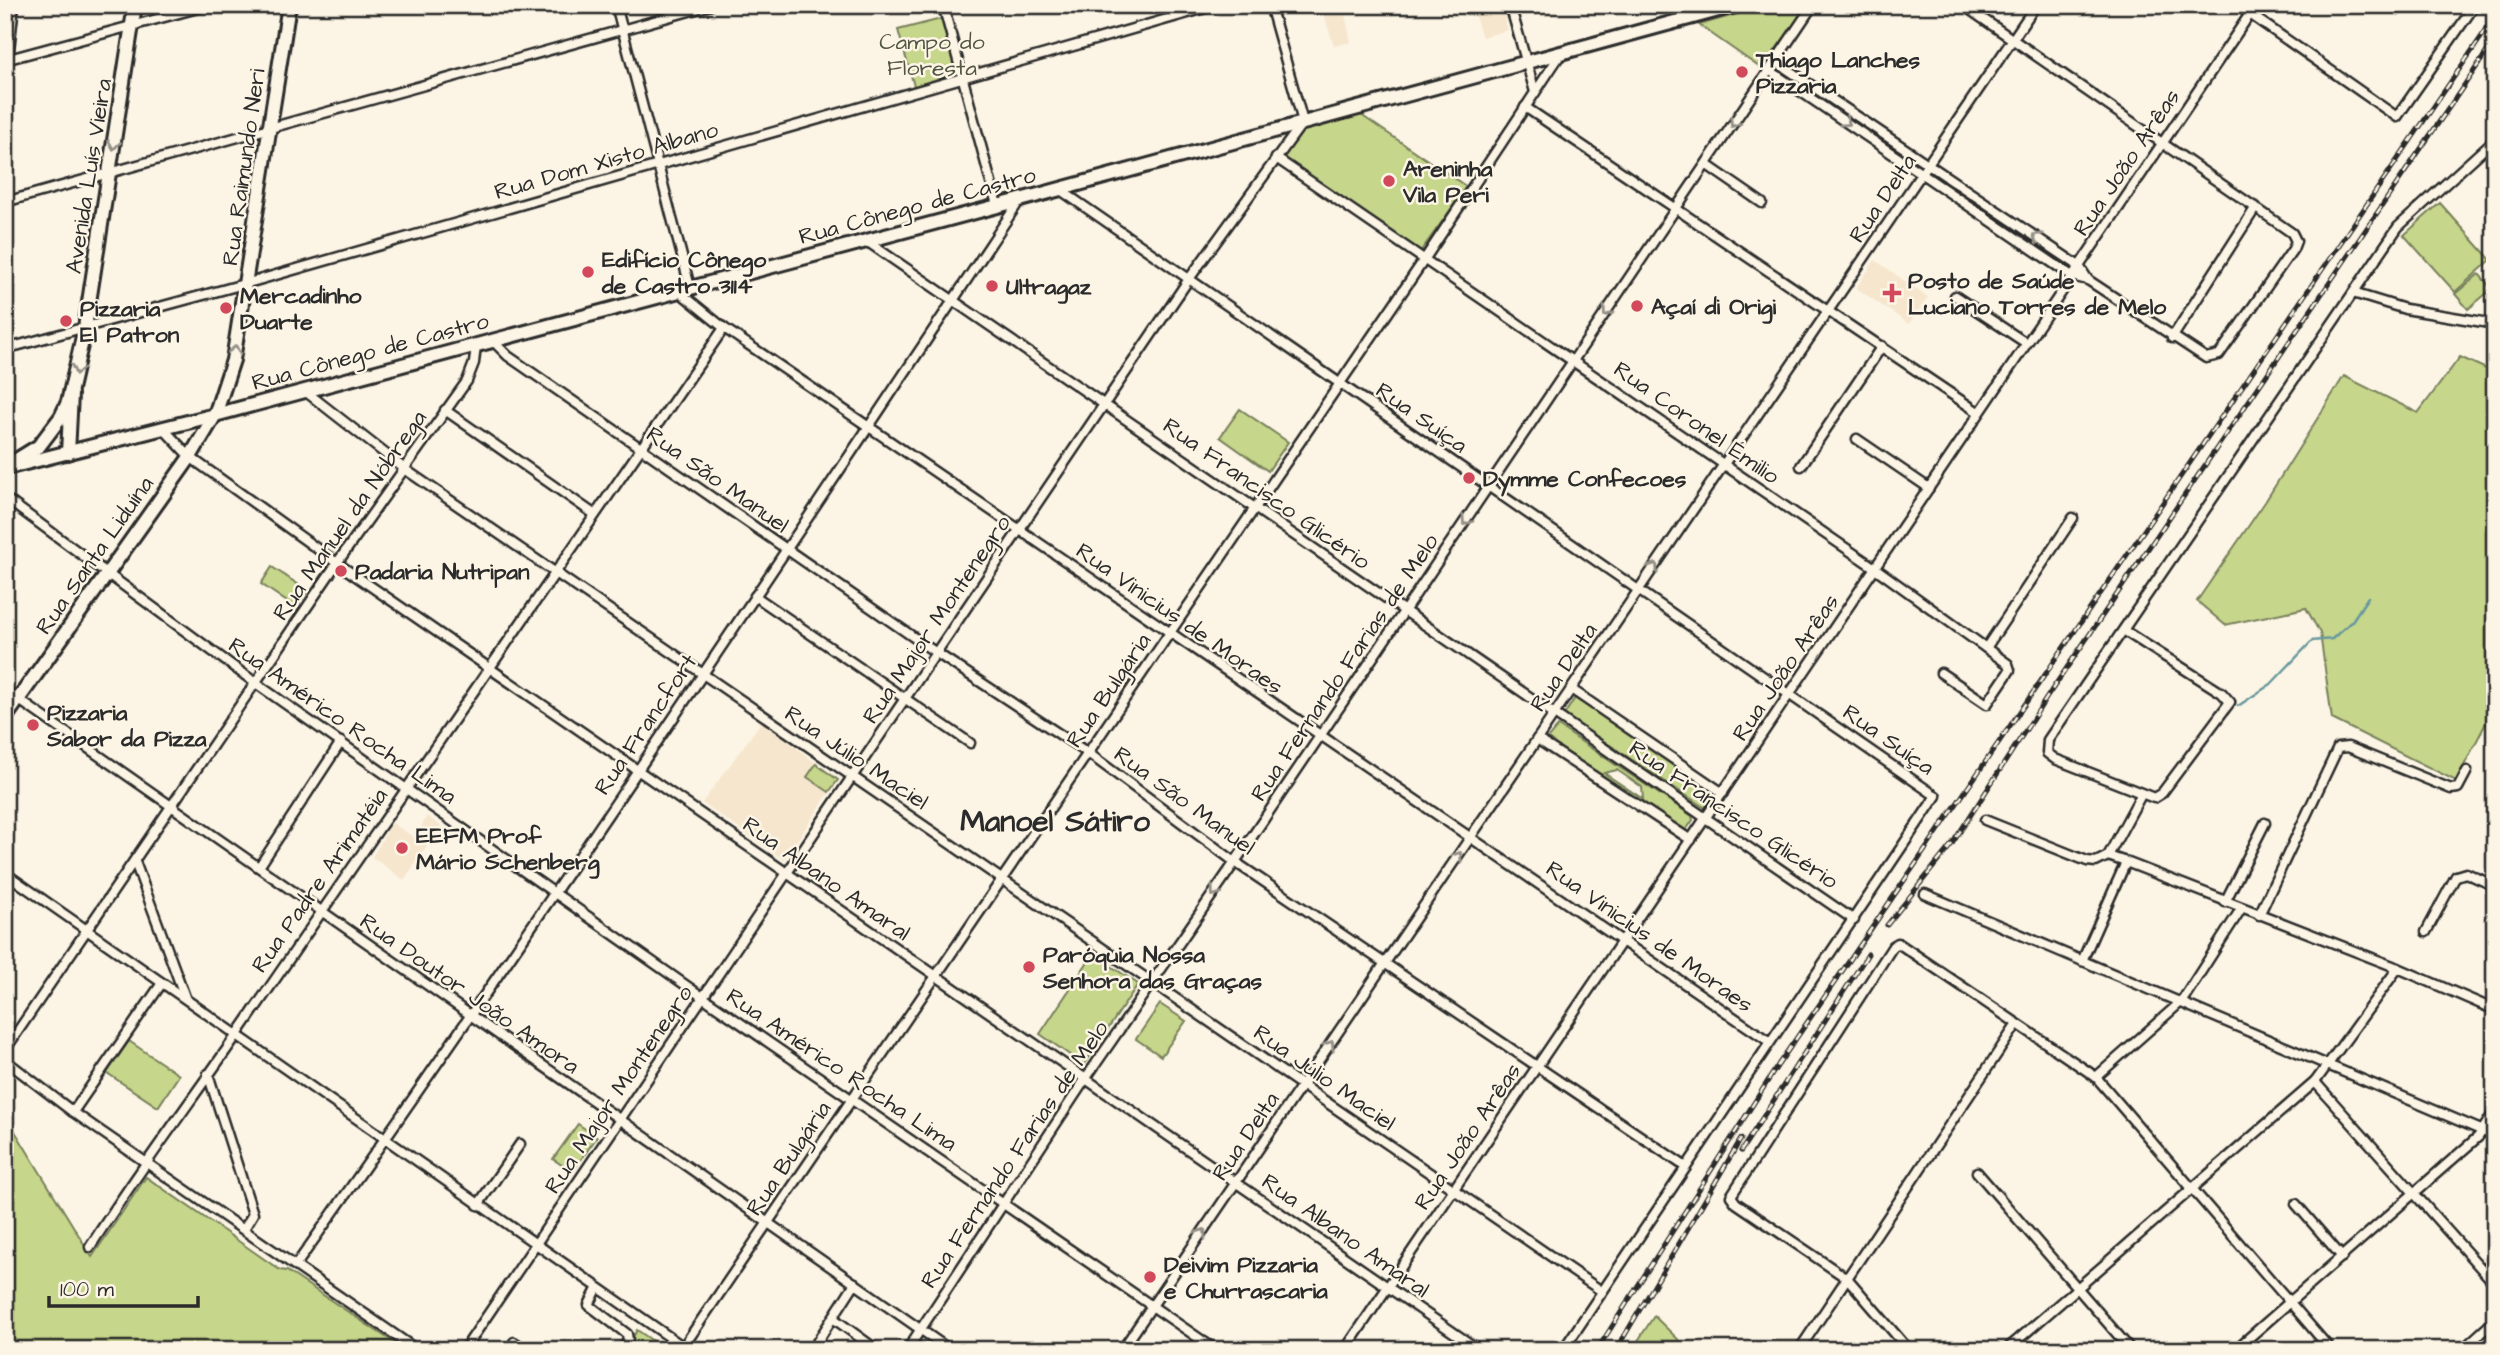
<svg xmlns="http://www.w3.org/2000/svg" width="2500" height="1355" font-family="'Architects Daughter',sans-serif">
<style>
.built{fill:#f6e6ce}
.green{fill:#c6d68b;stroke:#78805b;stroke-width:2;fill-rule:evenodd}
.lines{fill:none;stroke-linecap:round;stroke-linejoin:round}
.stream{stroke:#67989e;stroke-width:2.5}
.minor-casing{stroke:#2b2b2b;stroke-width:13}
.secondary-casing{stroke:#2b2b2b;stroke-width:18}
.primary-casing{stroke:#2b2b2b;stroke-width:18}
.minor{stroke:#fcf5e5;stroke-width:8}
.secondary{stroke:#fcf5e5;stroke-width:12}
.primary{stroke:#fcf5e5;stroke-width:12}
.rail-casing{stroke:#2b2b2b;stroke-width:5}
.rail{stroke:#fcf5e5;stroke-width:2.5;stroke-dasharray:8;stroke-linecap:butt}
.oneway{stroke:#949088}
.poi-dot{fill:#d1495b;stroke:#fcf5e5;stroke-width:2.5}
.labels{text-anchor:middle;stroke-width:5;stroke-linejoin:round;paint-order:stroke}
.park-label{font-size:23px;fill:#525643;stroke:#fcf5e5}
.poi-label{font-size:23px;font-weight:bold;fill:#2b2b2b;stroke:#fcf5e5;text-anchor:start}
.street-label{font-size:23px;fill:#2b2b2b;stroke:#fcf5e5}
.district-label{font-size:30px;font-weight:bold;fill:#2b2b2b;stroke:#fcf5e5}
</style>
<rect width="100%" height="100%" fill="#fcf5e5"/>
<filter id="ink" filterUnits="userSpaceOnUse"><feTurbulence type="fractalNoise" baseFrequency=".0143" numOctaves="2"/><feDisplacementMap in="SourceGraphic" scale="14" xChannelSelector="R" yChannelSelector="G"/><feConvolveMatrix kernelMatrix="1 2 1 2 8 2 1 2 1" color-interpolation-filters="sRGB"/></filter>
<g filter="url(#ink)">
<g class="built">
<polygon points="1321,5 1343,5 1351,42 1334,46"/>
<polygon points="1471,5 1501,5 1508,30 1482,37"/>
<polygon points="1875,260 1928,297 1909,324 1856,288"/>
<polygon points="762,721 838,780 784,860 702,803"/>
<polygon points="427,816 441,826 404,880 372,857 392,823 415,838"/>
</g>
<g class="green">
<polygon points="1770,5 1807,5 1762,69 1699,25"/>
<polygon points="949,17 966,79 916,93 898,30"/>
<polygon points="1361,115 1467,187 1420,252 1283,157 1296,132"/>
<polygon points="2440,203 2491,260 2455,292 2404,235"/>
<polygon points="2479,274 2492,289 2468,309 2455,294"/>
<polygon points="2460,357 2495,373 2495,724 2487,721 2456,781 2332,719 2320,633 2306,608 2225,625 2197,601 2265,502 2344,376 2418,413"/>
<polygon points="1240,409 1288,442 1268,471 1220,437"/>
<polygon points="272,567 308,591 296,608 261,584"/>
<polygon points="1575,698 1716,791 1705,808 1564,715"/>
<path d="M1558,726l134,90 1,4 -7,10h-4l-133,-88 -2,-3zM1617,770l25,17 1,12 -39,-26z"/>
<polygon points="816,764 838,780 829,792 807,777"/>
<polygon points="1093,954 1138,984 1084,1065 1040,1034"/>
<polygon points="1160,1004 1186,1021 1161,1056 1136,1039"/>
<polygon points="129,1041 179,1075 158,1107 107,1073"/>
<polygon points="5,1115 92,1257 146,1177 280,1270 287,1271 405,1350 5,1350"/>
<polygon points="578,1124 597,1137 572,1172 553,1159"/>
<polygon points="1654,1316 1686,1347 1678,1350 1632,1350"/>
<polygon points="637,1330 666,1350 626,1350"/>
</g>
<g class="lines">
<polyline class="stream" points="2238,706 2271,684 2312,641 2332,639 2352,621 2368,597"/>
<g class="minor-casing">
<g id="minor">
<polyline points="616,5 690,287"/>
<polyline points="943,5 997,205"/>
<polyline points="1510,5 1535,92"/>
<polyline points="2237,5 2397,117 2475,5"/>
<polyline points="8,59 14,5"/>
<polyline points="5,60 209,5"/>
<polyline points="1775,61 2079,266 2088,280"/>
<polyline points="1769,70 2072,276 2088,280 2206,358 2219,355 2293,249 2296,241 2292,233 1963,5"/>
<polyline points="1525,107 1978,412"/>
<polyline points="1276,158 1875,568 2008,664 2010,670 1987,704 1941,673"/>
<polyline points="1707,165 1762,203"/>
<polyline points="1059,189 1936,796 1563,1350"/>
<polyline points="5,202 711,5"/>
<polyline points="865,240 1854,920"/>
<polyline points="677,290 724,328 1770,1042"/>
<polyline points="2353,293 2405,309 2495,324"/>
<polyline points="1955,296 2026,343"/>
<polyline points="2172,338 2256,207"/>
<polyline points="492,340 508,356 935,652 1088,753 1235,862 1686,1167"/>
<polyline points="5,349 255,281 1216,5"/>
<polyline points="305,391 406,470 1600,1290"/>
<polyline points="445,410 594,514"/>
<polyline points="162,427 190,457 337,563 1479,1350"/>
<polyline points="1857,439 1929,488"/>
<polyline points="1801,466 1882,346"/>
<polyline points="5,498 257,684 704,998 1216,1350"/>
<polyline points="755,596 970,743"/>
<polyline points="2123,630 2222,693 2230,702 2162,793 2154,798 2055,759 2047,753 2048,740 2398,227 2495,139"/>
<polyline points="1986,648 2073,518"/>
<polyline points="1571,689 1723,793"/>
<polyline points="5,690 950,1350"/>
<polyline points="1537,739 1691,840"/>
<polyline points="1985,820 2087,861 2096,862 2108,856 2126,862 2398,968 2495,1010"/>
<polyline points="2108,856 2141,795"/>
<polyline points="135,862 185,997"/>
<polyline points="259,867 341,742"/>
<polyline points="5,873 685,1348"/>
<polyline points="1925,894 2495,1136"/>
<polyline points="2225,902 2265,823"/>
<polyline points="2259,915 2338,748 2348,747 2451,789 2458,788 2467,771"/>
<polyline points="2426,932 2456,876 2466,873 2495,886"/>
<polyline points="2082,961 2126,862"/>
<polyline points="5,1050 337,563 467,381 474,363 476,345"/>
<polyline points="5,1060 73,1112 417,1350"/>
<polyline points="208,1074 253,1214 244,1229"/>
<polyline points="2096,1077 2182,1001 2241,909"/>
<polyline points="2315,1082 2495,1284"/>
<polyline points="73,1112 162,983"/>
<polyline points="1977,1172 2131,1350"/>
<polyline points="2296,1204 2342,1257"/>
<polyline points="478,1205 520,1144"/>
<path d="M90,1247c48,-76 102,-147 153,-221 159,-234 320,-466 481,-698"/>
<path d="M296,1265c248,-350 486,-708 724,-1065"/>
<polyline points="597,1289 589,1305 627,1334 628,1340 623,1350"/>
<polyline points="833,1318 877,1350"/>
<polyline points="514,1342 526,1350"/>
<polyline points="683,1347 1424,260 1562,52"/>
<polyline points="464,1350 1189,279 1303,122 1270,5"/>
<polyline points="812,1350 855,1283"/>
<polyline points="907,1350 1086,1078 1235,862 1813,5"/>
<polyline points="1122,1350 2036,5"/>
<polyline points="1345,1350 2256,5"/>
<polyline points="1799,1350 2017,1024"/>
<polyline points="1909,1350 1848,1279 1736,1203 1731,1196 1893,946 1898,943 2096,1077 2331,1350"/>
<polyline points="2006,1350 2315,1082 2398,968"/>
<polyline points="2235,1350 2478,1137 2495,1111"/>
<polyline points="2462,1350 2495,1320"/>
</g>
</g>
<g class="secondary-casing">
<g id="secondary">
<polyline points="68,453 71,394"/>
<polyline points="6,468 215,415 1020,200 1737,5"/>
</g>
</g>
<g class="primary-casing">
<g id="primary">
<polyline points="5,467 39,446 61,417 68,402 85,328 135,5"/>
<polyline points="5,718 190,457 215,415 233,360 289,5"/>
</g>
</g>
<use href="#minor" class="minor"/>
<use href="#secondary" class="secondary"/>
<use href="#primary" class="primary"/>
<g class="rail-casing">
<g id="rail">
<polyline points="1887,925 1952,844 2051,691 2495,40"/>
<polyline points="1741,1151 1868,954"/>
<polyline points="1597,1350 1778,1065 2495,17"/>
<polyline points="1616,1350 1741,1139"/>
</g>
</g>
<use href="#rail" class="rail"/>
</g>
<defs><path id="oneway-chevron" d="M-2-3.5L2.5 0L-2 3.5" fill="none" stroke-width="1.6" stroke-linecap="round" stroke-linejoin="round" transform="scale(1.75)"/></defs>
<g class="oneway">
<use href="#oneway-chevron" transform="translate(1846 122) rotate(34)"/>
<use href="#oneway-chevron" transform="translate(1734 123) rotate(123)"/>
<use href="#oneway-chevron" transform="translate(114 145) rotate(98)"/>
<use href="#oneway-chevron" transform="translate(2037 237) rotate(-146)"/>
<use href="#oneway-chevron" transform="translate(1607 312) rotate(125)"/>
<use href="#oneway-chevron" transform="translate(235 350) rotate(-79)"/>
<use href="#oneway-chevron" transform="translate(77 370) rotate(103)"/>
<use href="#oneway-chevron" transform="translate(1466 521) rotate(124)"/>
<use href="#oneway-chevron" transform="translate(1654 567) rotate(-56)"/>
<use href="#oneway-chevron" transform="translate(1458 856) rotate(-56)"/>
<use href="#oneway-chevron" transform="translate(1215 892) rotate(125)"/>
<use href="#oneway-chevron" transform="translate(1330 1045) rotate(-56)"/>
<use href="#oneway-chevron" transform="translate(1202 1233) rotate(-55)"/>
</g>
</g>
<g class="poi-dot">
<circle cx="1742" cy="72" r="7"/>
<circle cx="1389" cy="181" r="7"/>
<circle cx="588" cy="272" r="7"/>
<circle cx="992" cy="286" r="7"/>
<path d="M1888.5 282.5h7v7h7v7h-7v7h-7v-7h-7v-7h7z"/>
<circle cx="1637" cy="306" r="7"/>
<circle cx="226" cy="308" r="7"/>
<circle cx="66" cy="321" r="7"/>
<circle cx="1469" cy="478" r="7"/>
<circle cx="341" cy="571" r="7"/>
<circle cx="33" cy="725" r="7"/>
<circle cx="402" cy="848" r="7"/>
<circle cx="1029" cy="967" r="7"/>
<circle cx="1150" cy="1277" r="7"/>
</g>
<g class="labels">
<g class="park-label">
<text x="932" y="49">Campo do<tspan x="932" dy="26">Floresta</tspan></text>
</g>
<g class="poi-label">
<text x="1756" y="67">Thiago Lanches<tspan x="1756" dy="26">Pizzaria</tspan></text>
<text x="1403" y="176">Areninha<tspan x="1403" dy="26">Vila Peri</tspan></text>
<text x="602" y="267">Edifício Cônego<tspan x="602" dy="26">de Castro 3114</tspan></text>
<text x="1908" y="288">Posto de Saúde<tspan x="1908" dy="26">Luciano Torres de Melo</tspan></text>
<text x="1006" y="294">Ultragaz</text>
<text x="240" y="303">Mercadinho<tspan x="240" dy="26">Duarte</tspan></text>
<text x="1651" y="314">Açaí di Origi</text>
<text x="80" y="316">Pizzaria<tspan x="80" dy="26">El Patron</tspan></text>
<text x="1483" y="486">Dymme Confecoes</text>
<text x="355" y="579">Padaria Nutripan</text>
<text x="47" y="720">Pizzaria<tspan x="47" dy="26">Sabor da Pizza</tspan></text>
<text x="416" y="843">EEFM Prof<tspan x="416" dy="26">Mário Schenberg</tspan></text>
<text x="1043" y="962">Paróquia Nossa<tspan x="1043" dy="26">Senhora das Graças</tspan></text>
<text x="1164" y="1272">Deivim Pizzaria<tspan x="1164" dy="26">e Churrascaria</tspan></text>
</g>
<g class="street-label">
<text transform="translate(606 160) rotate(-16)" y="8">Rua Dom Xisto Albano</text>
<text transform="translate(2126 162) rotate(-56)" y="8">Rua João Arêas</text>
<text transform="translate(243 167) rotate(-82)" y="8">Rua Raimundo Neri</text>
<text transform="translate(88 176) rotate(-81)" y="8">Avenida Luís Vieira</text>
<text transform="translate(1882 198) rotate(-56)" y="8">Rua Delta</text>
<text transform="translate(917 205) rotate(-15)" y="8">Rua Cônego de Castro</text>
<text transform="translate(370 351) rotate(-15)" y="8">Rua Cônego de Castro</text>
<text transform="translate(1422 417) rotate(35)" y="8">Rua Suíça</text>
<text transform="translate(1697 422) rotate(35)" y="8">Rua Coronel Émilio</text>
<text transform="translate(718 479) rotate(35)" y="8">Rua São Manuel</text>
<text transform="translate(1267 493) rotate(35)" y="8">Rua Francisco Glicério</text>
<text transform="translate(349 515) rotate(-55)" y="8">Rua Manuel da Nóbrega</text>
<text transform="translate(94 555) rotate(-55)" y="8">Rua Santa Liduína</text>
<text transform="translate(1180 618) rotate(35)" y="8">Rua Vinicius de Moraes</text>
<text transform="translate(936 619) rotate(-56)" y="8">Rua Major Montenegro</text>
<text transform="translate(1344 667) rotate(-56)" y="8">Rua Fernando Farias de Melo</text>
<text transform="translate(1563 667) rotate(-56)" y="8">Rua Delta</text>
<text transform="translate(1785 667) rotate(-56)" y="8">Rua João Arêas</text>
<text transform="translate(1108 690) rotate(-56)" y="8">Rua Bulgária</text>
<text transform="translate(343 720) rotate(35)" y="8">Rua Américo Rocha Lima</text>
<text transform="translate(645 724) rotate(-56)" y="8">Rua Francfort</text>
<text transform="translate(1889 739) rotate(35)" y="8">Rua Suíça</text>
<text transform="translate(857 757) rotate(34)" y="8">Rua Júlio Maciel</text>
<text transform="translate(1185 800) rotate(36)" y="8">Rua São Manuel</text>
<text transform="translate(1734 814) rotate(34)" y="8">Rua Francisco Glicério</text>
<text transform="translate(827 878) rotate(35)" y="8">Rua Albano Amaral</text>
<text transform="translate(319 880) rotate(-55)" y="8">Rua Padre Arimatéia</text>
<text transform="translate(1650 936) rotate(35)" y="8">Rua Vinicius de Moraes</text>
<text transform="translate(470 993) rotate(35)" y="8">Rua Doutor João Amora</text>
<text transform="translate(842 1069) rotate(34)" y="8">Rua Américo Rocha Lima</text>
<text transform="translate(1325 1077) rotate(35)" y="8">Rua Júlio Maciel</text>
<text transform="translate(618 1089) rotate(-56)" y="8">Rua Major Montenegro</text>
<text transform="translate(1245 1136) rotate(-56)" y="8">Rua Delta</text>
<text transform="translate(1467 1136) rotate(-56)" y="8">Rua João Arêas</text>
<text transform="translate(1014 1154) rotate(-56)" y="8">Rua Fernando Farias de Melo</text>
<text transform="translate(788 1158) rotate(-56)" y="8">Rua Bulgária</text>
<text transform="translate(1346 1235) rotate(35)" y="8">Rua Albano Amaral</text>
</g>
<g class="district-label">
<text x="1055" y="831">Manoel Sátiro</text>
</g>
</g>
<rect width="2500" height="1355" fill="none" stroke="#fcf5e5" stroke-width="28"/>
<rect x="14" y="14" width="2472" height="1327" fill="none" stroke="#2b2b2b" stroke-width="2.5" filter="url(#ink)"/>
<path d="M49 1296v10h149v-10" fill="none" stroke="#2b2b2b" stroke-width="3.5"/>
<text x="60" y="1296" font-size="21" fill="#2b2b2b" stroke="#fcf5e5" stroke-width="5" paint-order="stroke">100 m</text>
</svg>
